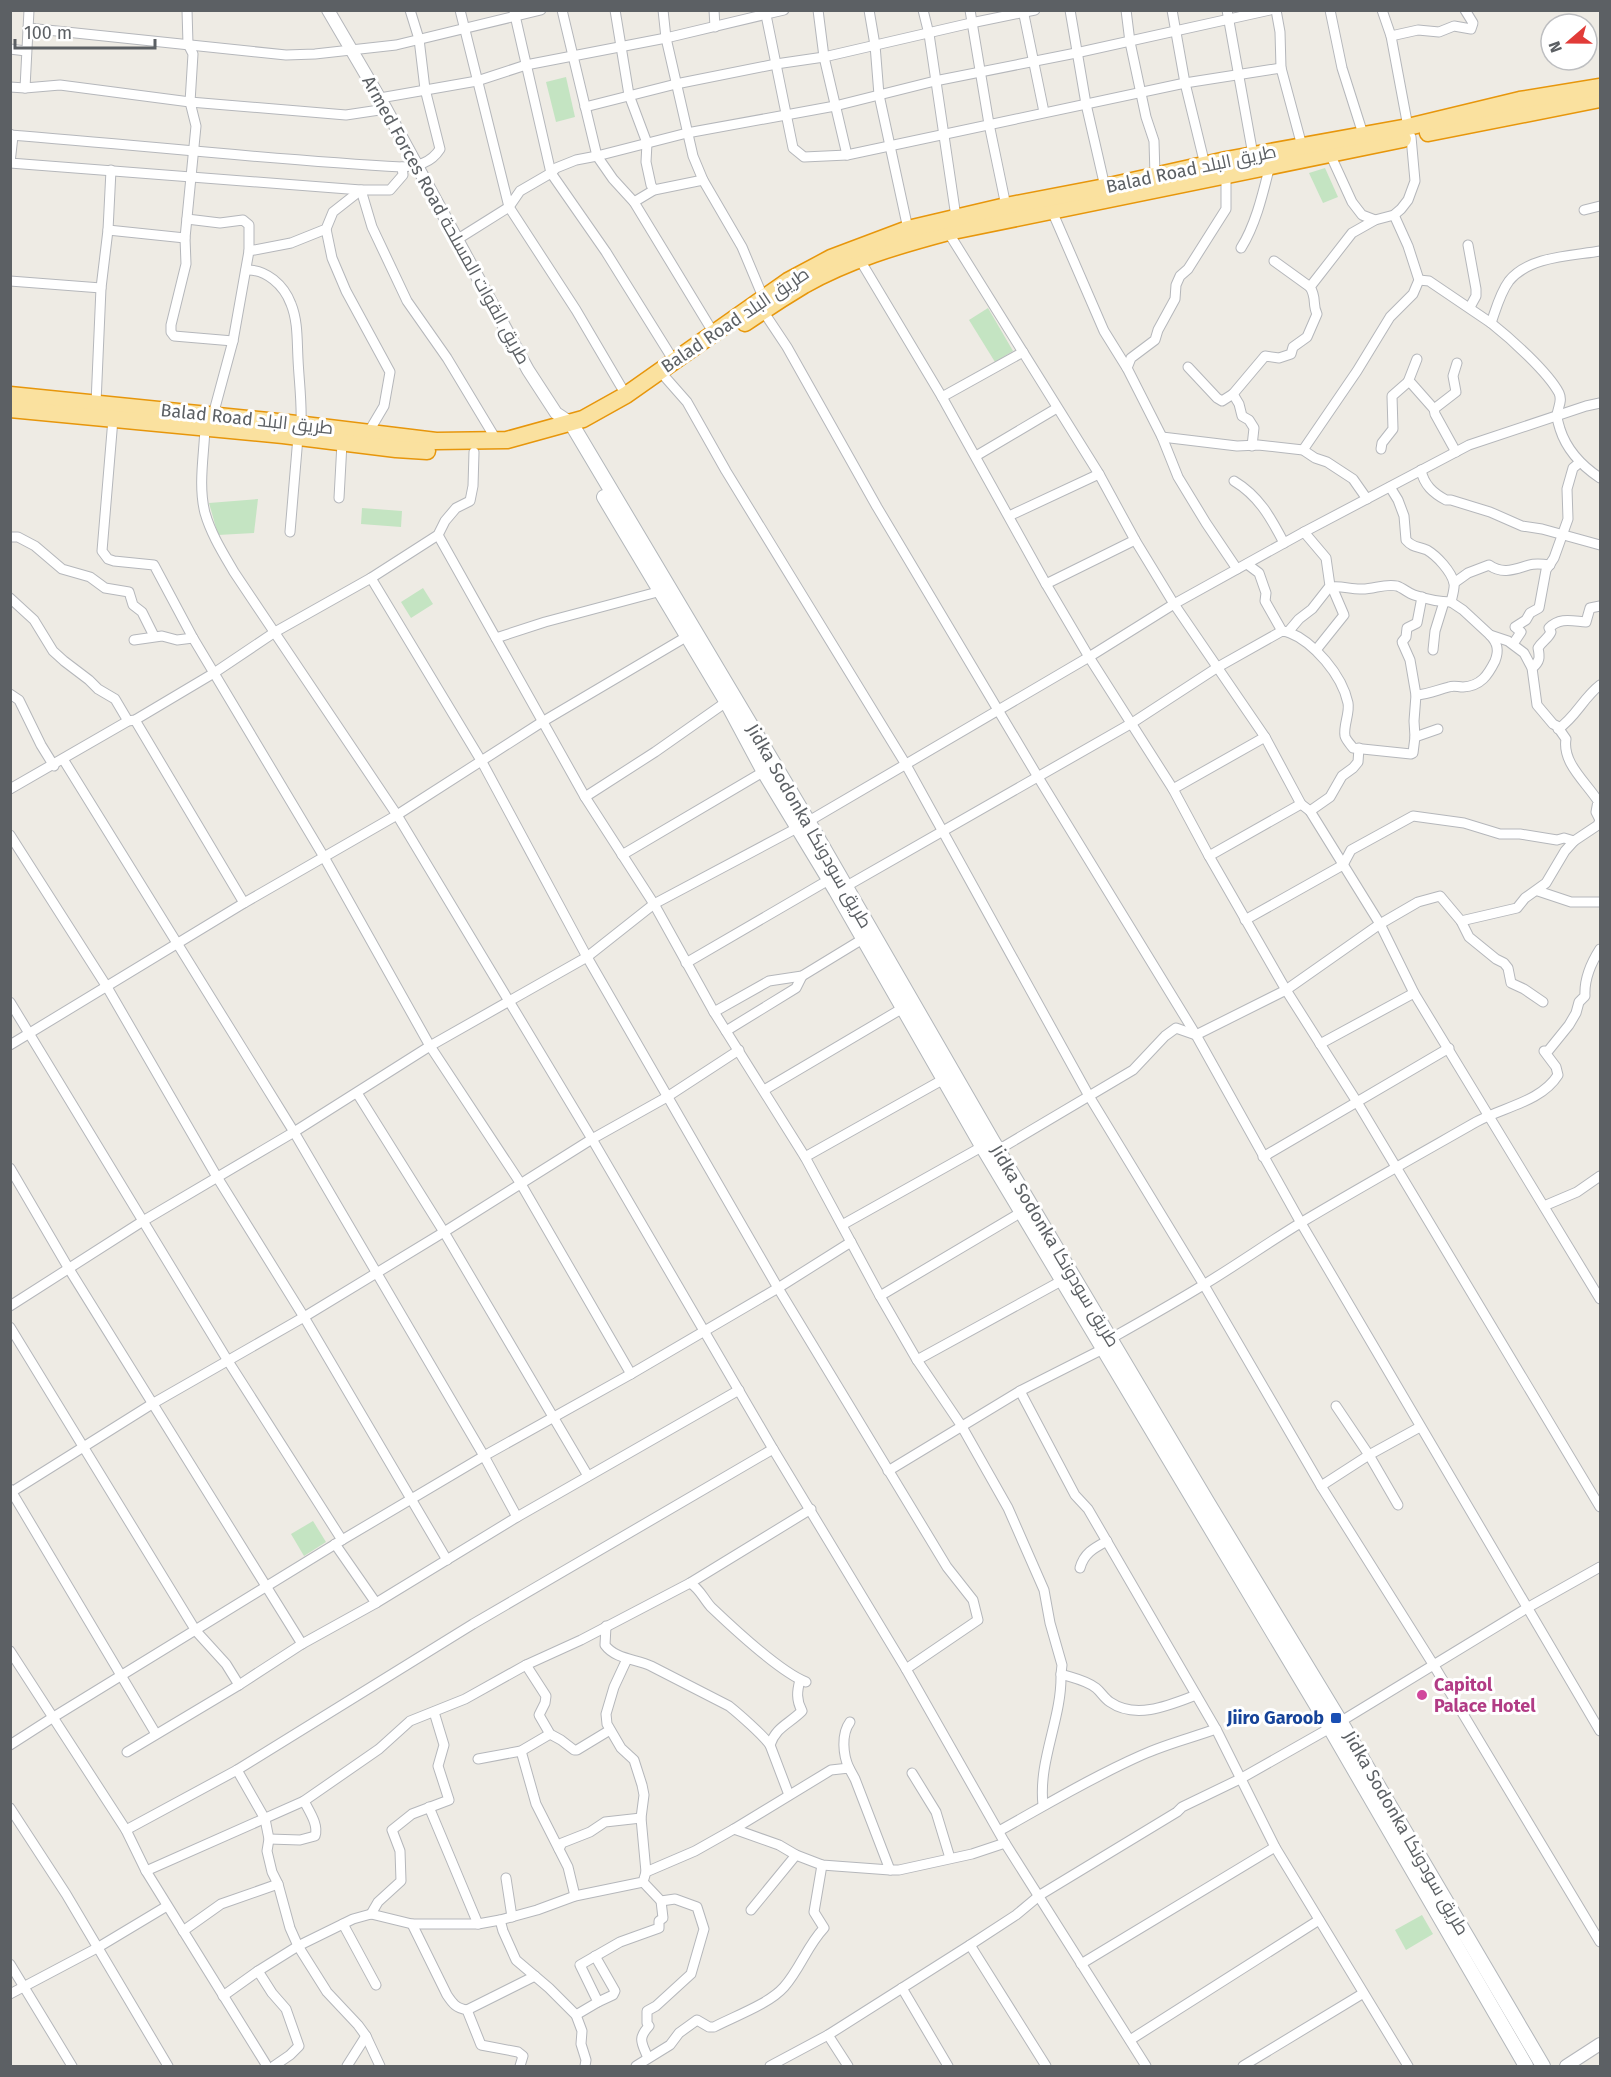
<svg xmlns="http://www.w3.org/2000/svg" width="1611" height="2077" font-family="'Fira Sans',Cairo,sans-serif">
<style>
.green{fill:#c4e4c2}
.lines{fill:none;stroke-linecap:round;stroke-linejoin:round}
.minor-casing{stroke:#b5b7bb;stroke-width:11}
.tertiary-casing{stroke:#b5b7bb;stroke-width:14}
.secondary-casing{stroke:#b3b7bb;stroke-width:16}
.trunk-casing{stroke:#e7960b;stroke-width:19}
.minor{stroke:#fff;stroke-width:9}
.tertiary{stroke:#fff;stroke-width:12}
.secondary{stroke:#fff;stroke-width:14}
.trunk{stroke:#fae19f;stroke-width:16}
.hotel-dot{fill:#d1479c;stroke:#fff;stroke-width:2}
.transit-dot{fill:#1a4fb4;stroke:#fff;stroke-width:2}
.labels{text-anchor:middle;stroke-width:6;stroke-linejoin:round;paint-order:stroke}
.street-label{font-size:18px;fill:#5c6064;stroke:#fff}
.hotel-label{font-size:18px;font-weight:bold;fill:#b23c85;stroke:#fff;text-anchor:start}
.transit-label{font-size:18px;font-weight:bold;fill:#164399;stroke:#fff;text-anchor:end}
</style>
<rect width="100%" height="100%" fill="#eeebe4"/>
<g class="green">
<polygon points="566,77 575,117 556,122 546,82"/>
<polygon points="1325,168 1338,197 1323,203 1309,173"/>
<polygon points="988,308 1013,351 995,362 969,320"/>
<polygon points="258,499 254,533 218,535 209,503"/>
<polygon points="362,508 402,511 401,527 361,524"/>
<polygon points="423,588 433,604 411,618 401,602"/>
<polygon points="313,1521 326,1542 304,1556 291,1534"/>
<polygon points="1422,1915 1433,1934 1406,1950 1395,1930"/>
</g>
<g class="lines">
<g class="minor-casing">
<g id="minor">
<polyline points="29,10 25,88 60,85 190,102 346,115 386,109"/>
<polyline points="187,10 188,44 193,54 190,102 196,126 185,238 186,264 171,325 171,332 174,336 233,341"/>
<polyline points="460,10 509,207 576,310 626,395"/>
<polyline points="562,10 597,156 613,179 634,202 713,332"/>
<polyline points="615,10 629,95 647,143 646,162 651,185 654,190"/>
<polyline points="663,10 666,38 693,156 703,180 742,247 763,297"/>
<polyline points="714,10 715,27"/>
<polyline points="765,10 793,148 804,157 847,155 1185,83 1281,68 1302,146"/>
<polyline points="818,10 824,57 847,155"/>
<polyline points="869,10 875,45 879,95 908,229"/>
<polyline points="923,10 929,34 956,217"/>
<polyline points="970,10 989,124 1006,206"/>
<polyline points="1023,10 1044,112"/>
<polyline points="1070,10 1086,104 1105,187"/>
<polyline points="1126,10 1130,42 1146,117 1154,141 1155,176"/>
<polyline points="1172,10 1185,83 1205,165"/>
<polyline points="1227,10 1253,155"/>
<polyline points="1276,10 1280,32 1281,68"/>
<polyline points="1330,10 1342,68 1363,134"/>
<polyline points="1382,10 1391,36 1408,127"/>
<polyline points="514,11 551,173 606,252 674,361"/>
<polyline points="28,28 286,55 315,54 396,45 541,10"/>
<polyline points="1391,36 1418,30 1439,32 1454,26 1471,29 1473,23 1465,10"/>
<polyline points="10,49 26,51"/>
<polyline points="10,87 25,88"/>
<polyline points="380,98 477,81 526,65 666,38 784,10"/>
<polyline points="585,107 676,84 776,64 824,57 971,23 1035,10"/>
<polyline points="10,134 13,136 10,163 361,190 372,227 407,301 447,358 497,441"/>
<path d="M10,135c131,10 261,25 392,32"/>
<polyline points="1330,154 1352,202 1362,215 1375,220"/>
<polyline points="634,202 654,190 703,180"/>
<polyline points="1584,210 1600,206"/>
<polyline points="1052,211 1104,331 1127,368 1162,437 1178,477 1206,523 1237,569"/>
<polyline points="187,219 220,223 243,220 249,225 249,251"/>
<polyline points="326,229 332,258 346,291 390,372 384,406 368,433"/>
<polyline points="108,230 185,238"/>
<polyline points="948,232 1099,474 1135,540 1174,604 1265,737 1301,804 1310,811 1380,924 1414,993 1600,1299"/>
<polyline points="458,239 509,207 520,191 551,173 556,168 576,160 597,156 687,133 835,106 935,81 1076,53 1270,10"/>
<polyline points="1468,245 1476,289 1476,296 1470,307"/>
<path d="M1241,248c15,-24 22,-55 29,-83"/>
<polyline points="860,260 942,397 1046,584 1089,657 1173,789 1209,856 1286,990 1357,1102 1600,1507"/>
<polyline points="1274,261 1310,287"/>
<path d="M246,270c20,-1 38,15 45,34 7,17 6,37 7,55 1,22 4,43 3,65"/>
<path d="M1419,280l10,1 62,42c5,-14 9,-30 18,-42 20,-25 63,-25 91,-30"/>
<polyline points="10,281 101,288"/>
<polyline points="763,311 787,347 877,507 1038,777 1196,1035 1301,1223 1600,1731"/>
<path d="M1491,323c19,15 57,49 68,70 4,9 -2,15 -2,23 0,4 2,9 3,13 7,22 22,37 40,49"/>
<polyline points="1188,367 1217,398 1222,401 1233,394 1239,404 1242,416 1249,420 1254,428 1252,446"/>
<polyline points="1127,368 1131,358 1155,340 1158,330 1175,299 1176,285 1180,276 1188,269 1226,209 1226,174"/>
<polyline points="665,377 687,402 726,471 905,763 1089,1096 1204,1285 1321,1486 1433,1664 1600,1942"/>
<polyline points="1408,382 1417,359"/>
<path d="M1233,394l32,-38 14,2 12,-4 2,-7 14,-10 10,-23c-5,-10 0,-16 -7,-27l42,-54 23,-13 19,-5 7,-6 7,-9 7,-19 -4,-44"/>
<polyline points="942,397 1023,352"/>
<polyline points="96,403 101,288 108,230 111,170"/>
<path d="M213,415l20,-74 16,-90 42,-8 35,-14 7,-17 28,-22h29l13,-15 -1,-8c16,-1 29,-4 38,-18l-15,-60 -6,-50 -9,-29"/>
<polyline points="113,419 102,551 108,559 114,561 154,565 193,638 324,857 430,1046 521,1184 631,1374"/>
<path d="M205,428c-1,27 -7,58 0,85 6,21 18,40 29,59l163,243 195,324 181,310 133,220 99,174 141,223"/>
<polyline points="1162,437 1237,446 1258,445 1303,450 1315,458 1327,462 1353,479 1367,499"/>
<polyline points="1381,449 1382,443 1393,429 1392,396 1408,382 1411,383 1434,409"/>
<polyline points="1303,450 1357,371 1390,317 1413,294 1419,280 1408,246 1394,215"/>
<polyline points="1456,452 1435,414 1434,409 1456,392 1453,376 1457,363"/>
<polyline points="976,456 1057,408"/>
<path d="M1421,470c3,15 12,23 25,30h5l39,12 32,14 20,3 58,16"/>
<path d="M1234,481c25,15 37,37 50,62"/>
<path d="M1390,487l8,13 6,16 2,24c7,8 12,6 21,10 10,6 24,21 27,33 1,5 -2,14 -3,19l12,8 27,25 18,6 16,12 8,15 5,37 16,19 4,2 9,13c-4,24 20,43 32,62l-2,11 4,8"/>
<polyline points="339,498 342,443"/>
<polyline points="1009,516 1099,474"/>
<polyline points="290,532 298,437"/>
<path d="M438,535l147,262 69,107 60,108 91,145 75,139 37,64 44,65 47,83 36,82 6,33 12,42 -1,9c12,4 25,6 35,14 5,4 8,10 14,14 26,18 60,3 86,-7"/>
<polyline points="10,537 18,537 35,546 62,569 90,577 105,588 129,592 133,605 142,612 154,636"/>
<polyline points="1247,564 1259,573 1266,593 1265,601 1282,631"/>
<polyline points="371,578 482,762 587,957 778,1288 947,1567 973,1600 978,1620 906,1669"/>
<path d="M1454,583l14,-10 21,-8c14,10 26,4 40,0 7,-2 14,-1 21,0"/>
<polyline points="1046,584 1135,540"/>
<path d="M1330,586l2,1c10,-1 18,2 28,2 13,1 24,-6 37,-3 6,2 11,7 17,9 12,4 24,7 37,7"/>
<polyline points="10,598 34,620 53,651 64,661 89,680 98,689 115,699 128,721"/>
<path d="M1288,632c26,10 54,43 60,71 2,10 -5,23 -3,33 1,4 6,9 8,12l58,6 2,-1 2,-16 -1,-16 2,-26 -6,-35 -8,-18 4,-5 1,-9 10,-5 5,-26"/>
<polyline points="496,638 545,622 665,590"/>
<polyline points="134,640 162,636 177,640 193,638"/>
<polyline points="1513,644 1521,632 1515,627 1526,620 1530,613 1539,608 1546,570 1554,558 1568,519 1567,489 1573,468 1579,463"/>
<polyline points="1316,650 1344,615 1332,587"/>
<polyline points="1433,650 1435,631 1444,602"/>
<path d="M1532,668c8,-6 8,-11 6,-20 4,-7 10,-9 13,-16l-2,-4c11,-11 23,-7 37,-6l4,-14 10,-2"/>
<polyline points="10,694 19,700 41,745 54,766"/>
<path d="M1416,695c13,-1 21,-5 33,-8 5,-2 9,0 14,0 18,-1 25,-12 32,-26 4,-10 3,-18 -5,-26"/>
<polyline points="135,720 244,903"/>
<path d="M1558,729c18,-12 25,-31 42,-44"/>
<polyline points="1415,737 1438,729"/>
<polyline points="63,759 294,1132 484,1456 517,1517"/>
<polyline points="10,789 128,721 135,720 214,673 275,632 371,578 438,535 445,521 456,508 470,501 473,486 474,452"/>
<polyline points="1173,789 1265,737"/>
<polyline points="585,797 655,752 729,700"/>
<polyline points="1310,811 1330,797 1342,776 1353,768 1358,762 1359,748"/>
<polyline points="10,835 107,987 217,1177 304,1317 447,1560"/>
<polyline points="622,855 768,769"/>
<polyline points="1209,856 1301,804"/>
<polyline points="845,887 1132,723 1218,667 1282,631 1288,632 1299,619 1312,609 1330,586 1326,558 1304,532"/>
<polyline points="1538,891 1571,902 1600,902"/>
<polyline points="1245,920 1343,865 1351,850 1413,816 1464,823 1500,834 1520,834 1557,840 1564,838 1574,841 1598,825 1600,820"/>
<polyline points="1461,921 1517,908 1525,898 1546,883 1565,851 1574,841"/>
<polyline points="686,963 832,878"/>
<polyline points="10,1002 228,1361 342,1540"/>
<polyline points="714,1012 769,981 802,976 866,937"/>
<polyline points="726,1031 796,988 802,976"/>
<polyline points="1320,1044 1414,993"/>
<polyline points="10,1045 244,903 397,815 542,722 691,634"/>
<polyline points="764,1090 903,1008"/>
<polyline points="357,1093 444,1232 588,1476"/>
<polyline points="998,1150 1133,1070 1165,1036 1176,1028 1196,1035 1286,990 1380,924 1418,902 1440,896 1461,921 1469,937 1496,959 1504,963 1508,968 1511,983 1524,989 1543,1002"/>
<polyline points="805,1157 944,1079"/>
<polyline points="1263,1157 1449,1048"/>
<polyline points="10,1168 69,1269 302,1644"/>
<polyline points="1544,1206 1577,1192 1600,1176"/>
<polyline points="842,1225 985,1145"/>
<polyline points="880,1296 1025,1210"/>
<polyline points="10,1306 143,1221 294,1132 430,1046 587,957 654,904 797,828 1089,657 1174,604 1304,532 1469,445 1586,406 1600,403"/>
<polyline points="10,1327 196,1631 226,1664 239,1685"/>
<polyline points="917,1360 1063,1280"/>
<polyline points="1020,1391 1075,1495 1088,1509 1216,1729 1275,1847 1408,2066"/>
<polyline points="1336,1406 1369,1455 1398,1505"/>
<path d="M888,1471l132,-80 83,-42 7,-10c32,-18 64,-36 95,-55 33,-20 64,-42 97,-62 57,-34 116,-67 174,-100 27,-15 65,-20 82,-47l-2,-8 -12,-16h4l21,-26 7,-12 3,-11 6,-6c-1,-17 6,-33 15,-47"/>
<polyline points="1321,1486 1369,1455 1420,1427"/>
<polyline points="10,1489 156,1734"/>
<polyline points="10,1493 152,1404 304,1317 444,1232 592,1139 667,1097 739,1050"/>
<polyline points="335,1544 376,1603"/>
<path d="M1080,1568c4,-15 14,-20 27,-27"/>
<path d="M690,1583c10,6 13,15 21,24 21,20 69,65 95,75"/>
<path d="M606,1626l-1,19c10,14 31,14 46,21l78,40c10,8 34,29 41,39l19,50"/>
<polyline points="10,1651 126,1830 146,1871 267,2066"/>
<polyline points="627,1659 614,1687 606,1714 607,1724 621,1748 634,1760 642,1785 644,1795 641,1818 646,1872"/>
<polyline points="526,1665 546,1696 545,1703 539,1715 550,1734 561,1740 574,1750 577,1750 610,1730"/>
<polyline points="10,1745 52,1718 342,1540 484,1456 631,1374 778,1288 851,1242"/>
<path d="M770,1745c6,-18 19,-21 32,-34 -6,-11 -5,-20 -2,-31"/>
<polyline points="521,1751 536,1804 568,1867 575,1896"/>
<polyline points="127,1752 239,1685 302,1644 376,1603 517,1517 739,1390"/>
<polyline points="478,1759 521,1751 550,1734"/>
<path d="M849,1768c-6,-13 -8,-34 1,-46"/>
<polyline points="237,1770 265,1819 269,1839 267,1851 272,1872 278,1884 290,1928 298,1946 327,1992 358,2025 366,2036 380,2066"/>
<polyline points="912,1773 936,1812 950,1858"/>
<path d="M1043,1805c-5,-45 19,-86 18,-131"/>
<polyline points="429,1807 478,1924"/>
<polyline points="10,1808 66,1894 168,2066"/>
<polyline points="734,1829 831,1770 849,1768 855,1779 890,1870"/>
<polyline points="126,1830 237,1770 473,1624 773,1449"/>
<path d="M999,1831c47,-26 93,-54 143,-76 24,-11 49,-17 74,-26"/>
<path d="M269,1839l31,1 15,-4c4,-11 -6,-25 -11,-35"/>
<polyline points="559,1849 562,1843 590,1832 605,1822 641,1818"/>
<polyline points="146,1871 304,1801 379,1749 410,1721 465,1699 526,1665 581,1640 690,1583 811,1509"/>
<polyline points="506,1878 512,1917"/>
<path d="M643,1882l18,19 14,-2 22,8 7,22 -13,45 -35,32 -9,5v12l2,3c-12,13 -7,17 -1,32"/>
<polyline points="751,1910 796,1855"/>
<polyline points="371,1914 378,1902 401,1881 400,1851 392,1830 412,1814 449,1800 438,1766 444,1745 434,1712"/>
<polyline points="500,1920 503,1931 516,1960 549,1988 576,2015 582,2031 581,2044 586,2060 585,2066"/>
<polyline points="343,1924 376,1985"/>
<path d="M412,1924l35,71c6,9 9,13 20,15l14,35 37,7 5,4 -3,10"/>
<polyline points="183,1931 221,1904 278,1884"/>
<polyline points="970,1945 1046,2066"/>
<polyline points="595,1956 615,1991 613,1995 598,2002"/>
<polyline points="10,1964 72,2066"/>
<polyline points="1081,1964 1275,1847"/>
<polyline points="258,1971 272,1993 286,2009 299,2046 290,2055 274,2066"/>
<polyline points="902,1988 948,2066"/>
<polyline points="10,1994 97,1948 167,1906"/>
<polyline points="223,1996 258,1971 298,1946 353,1919 371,1914 412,1924 478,1924 500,1920 537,1910 575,1896 643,1882 646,1872 695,1851 734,1829 779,1845 796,1855 822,1865 890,1870 899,1870 972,1854 1005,1843"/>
<polyline points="467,2010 535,1976"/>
<polyline points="576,2015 598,2002 580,1965 620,1942 659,1928 659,1921 663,1918 661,1901"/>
<polyline points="828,2035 848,2066"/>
<polyline points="1130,2040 1319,1920"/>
<polyline points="347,2066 366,2036"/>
<path d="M636,2066l34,-21 9,-12 18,-13 12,7h5c21,-11 55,-23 70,-40 16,-18 23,-41 40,-59l-10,-16 8,-47"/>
<polyline points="770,2066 828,2035 970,1945 1016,1915 1040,1895 1177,1812 1182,1807 1240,1779 1330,1728 1527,1608 1600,1567"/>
<polyline points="1243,2066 1362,1994"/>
</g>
</g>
<g class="tertiary-casing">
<g id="tertiary">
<polyline points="328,10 386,109 528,370 556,413 571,423"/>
<polyline points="1566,2066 1600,2044"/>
</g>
</g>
<g class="secondary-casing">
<g id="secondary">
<polyline points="571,423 808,821 992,1140 1208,1503 1340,1721 1543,2066"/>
<polyline points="604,497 726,701 764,772 836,891 982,1146 1330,1728 1526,2066"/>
</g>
</g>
<g class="trunk-casing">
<g id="trunk">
<polyline points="1428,133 1600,99"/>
<path d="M745,323c19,-13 39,-26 59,-38 44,-25 95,-40 144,-53l455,-93"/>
<polyline points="10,395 288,423 436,441 507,440 583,419 626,395 788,281 831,258 908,229 1006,206 1105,187 1226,160 1408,127 1520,100 1600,87"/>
<polyline points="10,409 283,435 396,449 427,451"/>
</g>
</g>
<use href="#minor" class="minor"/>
<use href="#tertiary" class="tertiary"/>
<use href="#secondary" class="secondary"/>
<use href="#trunk" class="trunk"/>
</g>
<circle class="hotel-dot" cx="1422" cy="1695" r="6"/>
<rect class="transit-dot" x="1330" y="1712" width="12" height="12" rx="3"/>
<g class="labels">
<g class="street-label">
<text transform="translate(1191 169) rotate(-12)" y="6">Balad Road طريق البلد</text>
<text transform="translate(446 220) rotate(61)" y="6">Armed Forces Road طريق القوات المسلحة</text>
<text transform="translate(735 320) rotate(-34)" y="6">Balad Road طريق البلد</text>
<text transform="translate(247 419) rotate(6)" y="6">Balad Road طريق البلد</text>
<text transform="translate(809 826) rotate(60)" y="6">Jidka Sodonka طريق سودونكا</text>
<text transform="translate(1055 1246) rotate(59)" y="6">Jidka Sodonka طريق سودونكا</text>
<text transform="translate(1406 1833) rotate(60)" y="6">Jidka Sodonka طريق سودونكا</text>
</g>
<g class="hotel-label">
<text x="1434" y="1691">Capitol<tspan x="1434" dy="21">Palace Hotel</tspan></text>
</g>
<g class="transit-label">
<text x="1324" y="1724">Jiiro Garoob</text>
</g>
</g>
<rect width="1611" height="2077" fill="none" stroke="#5c6064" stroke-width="24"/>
<g transform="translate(1569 42) rotate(250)"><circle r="28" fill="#ffffff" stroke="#bebfc1" stroke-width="1.5"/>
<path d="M0-4.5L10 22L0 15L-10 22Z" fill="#e13b38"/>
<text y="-9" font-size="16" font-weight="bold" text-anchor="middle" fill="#5c6064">N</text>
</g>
<path d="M15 39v9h140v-9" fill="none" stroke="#5c6064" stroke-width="3"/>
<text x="24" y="39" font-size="18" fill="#5c6064" stroke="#ffffff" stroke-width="4.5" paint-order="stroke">100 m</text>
</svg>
